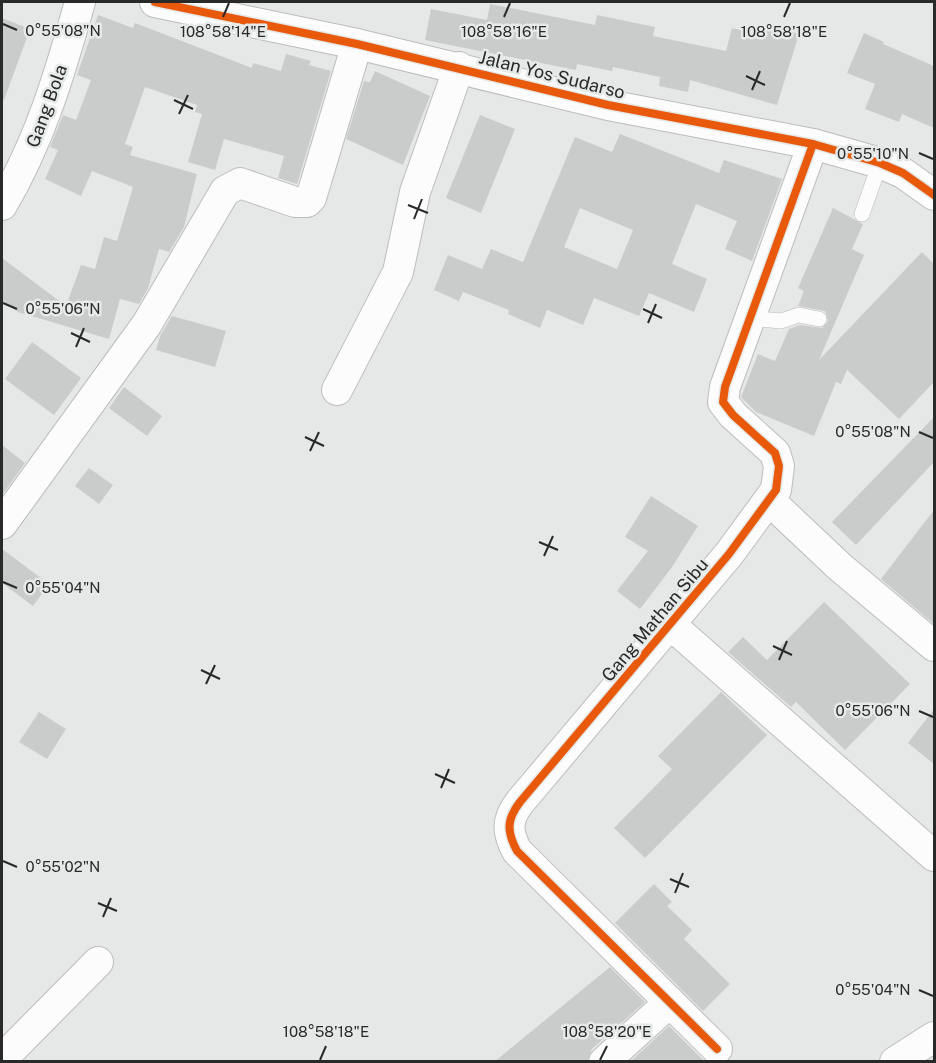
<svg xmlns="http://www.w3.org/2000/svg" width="936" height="1063" font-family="'Public Sans',sans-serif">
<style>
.building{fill:#cacccb;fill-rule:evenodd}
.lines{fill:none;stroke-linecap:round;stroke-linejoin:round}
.lane-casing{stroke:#bbbdbc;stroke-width:16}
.street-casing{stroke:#bbbdbc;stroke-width:32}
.lane{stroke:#fbfcfb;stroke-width:15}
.street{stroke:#fbfcfb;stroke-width:30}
.cycleway-casing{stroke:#e5e9e8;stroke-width:11}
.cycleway{stroke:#e8590c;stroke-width:8}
.ticks{fill:none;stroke:#282929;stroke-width:2}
.labels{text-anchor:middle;stroke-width:5;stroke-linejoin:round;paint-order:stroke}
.street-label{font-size:18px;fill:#282929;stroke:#e5e9e8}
.ticks-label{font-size:15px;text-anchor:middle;fill:#282929;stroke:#e5e9e8;stroke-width:5;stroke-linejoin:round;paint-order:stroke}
</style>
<rect width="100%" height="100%" fill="#e6e8e7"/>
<g class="building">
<polygon points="490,4 595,25 597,15 655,27 653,36 726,51 732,28 762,35 766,23 799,34 777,105 690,80 688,92 659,86 660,77 613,67 612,71 577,64 576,70 425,40 431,9 487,20"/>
<polygon points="98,15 133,28 135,23 252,68 253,63 281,71 286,54 311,61 309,65 331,71 297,184 278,178 284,156 224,139 215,170 188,162 202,114 195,112 197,105 145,87 125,144 133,147 130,155 197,174 184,227 169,252 159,249 148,288 139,304 120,299 109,339 18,312 2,301 2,258 66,306 81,265 95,269 104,237 117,241 133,187 92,171 81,196 45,179 58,150 50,147 63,115 76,120 91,80 77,75"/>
<polygon points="2,18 30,29 4,100 2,100"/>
<polygon points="864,33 884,42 883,44 934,66 934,128 902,114 899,122 865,109 875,84 847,73"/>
<polygon points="375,71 430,96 403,165 346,139 364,81 370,82"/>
<polygon points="480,115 515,129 481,213 446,198"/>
<path d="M620,134l99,39 5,-13 58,19 -30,82 -27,-12 12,-28 -41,-17 -24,60 35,15 -13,33 -45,-19 -10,23 -45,-18 -11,27 -36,-15 -7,18 -32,-14 1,-4 -46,-18 -4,9 -25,-11 14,-35 34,14 9,-20 32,13 52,-125 37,15zM580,208l53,22 -16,39 -53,-22z"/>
<polygon points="833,208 863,224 852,249 864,255 819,360 922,252 934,264 934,382 899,419 847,370 841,384 836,382 814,436 756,412 741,397 758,354 775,361 789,329 800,325 822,328 828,321 825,311 798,306 804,291 798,288"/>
<polygon points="172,316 226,331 215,367 156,350 160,336"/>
<polygon points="32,342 81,378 54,415 5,379"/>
<polygon points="124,387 162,416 147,436 109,408"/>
<polygon points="934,417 934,462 856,545 832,522"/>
<polygon points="2,445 25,463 2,495"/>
<polygon points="89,468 113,485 99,504 75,486"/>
<polygon points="651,496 698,526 672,567 640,609 617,591 648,551 625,537"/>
<polygon points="934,510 934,624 881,579"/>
<polygon points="2,549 49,584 33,606 2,583"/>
<polygon points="824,602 910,684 845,750 796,702 791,707 728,652 743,637 767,660"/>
<polygon points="721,692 767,735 645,858 614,828 672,769 658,756"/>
<polygon points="934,709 934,764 908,743"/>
<polygon points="39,712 66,729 47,759 19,742"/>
<polygon points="654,884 672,902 667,906 692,930 684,939 730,984 703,1011 615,923"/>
<polygon points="610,967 645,1002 592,1049 587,1062 494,1062"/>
<polygon points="669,1026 705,1062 630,1062"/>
</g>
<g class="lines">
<g class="lane-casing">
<g id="lane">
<polyline points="862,214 880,163"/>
<polyline points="749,318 781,321 799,315 819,319"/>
</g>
</g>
<g class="street-casing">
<g id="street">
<polyline points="155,2 357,44 608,105 813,144 880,163 903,173 934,195"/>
<path d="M2,205c38,-64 58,-132 78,-203"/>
<polyline points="337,390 398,272 415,192 459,67"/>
<polyline points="769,500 840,567 934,646"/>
<polyline points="2,524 147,324 225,191 240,183 295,202 307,202 311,198 357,44"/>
<polyline points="671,625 934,856"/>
<path d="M717,1049l-200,-198c-10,-19 -11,-31 3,-49l209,-248 47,-64 3,-24 -4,-13 -42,-38 -10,-13 2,-15 88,-243"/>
<polyline points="2,1059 98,962"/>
<polyline points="604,1062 670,1002"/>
<polyline points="895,1062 934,1037"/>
</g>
</g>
<use href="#lane" class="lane"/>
<use href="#street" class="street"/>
<g class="cycleway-casing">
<g id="cycleway">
<polyline points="155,2 357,44 608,105 813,144 880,163 903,173 934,195"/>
<path d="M717,1049l-200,-198c-10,-19 -11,-31 3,-49l209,-248 47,-64 3,-24 -4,-13 -42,-38 -10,-13 2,-15 88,-243"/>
</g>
</g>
<use href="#cycleway" class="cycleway"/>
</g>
<path class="ticks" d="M223,17l6,-14M504,17l6,-14M784,17l6,-14M3,24l14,6M746,76l19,9M752,90l8,-19M174,100l19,9M179,114l9,-19M919,153l14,6M408,205l20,8M414,219l8,-20M3,303l14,6M643,309l19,9M648,323l8,-19M71,333l19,9M76,347l8,-19M919,432l14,6M305,437l19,9M310,451l9,-19M539,542l19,8M544,556l9,-20M3,582l14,6M773,646l19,9M779,660l8,-19M201,670l19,9M206,684l9,-19M919,711l14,6M435,774l20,9M441,788l8,-19M3,861l14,6M670,879l19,8M675,893l8,-20M98,903l19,8M103,917l8,-19M919,990l14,6M320,1060l6,-14M600,1060l7,-14"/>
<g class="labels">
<g class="street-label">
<text transform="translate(552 75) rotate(14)" y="6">Jalan Yos Sudarso</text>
<text transform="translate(47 106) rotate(-70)" y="6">Gang Bola</text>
<text transform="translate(655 620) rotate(-50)" y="6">Gang Mathan Sibu</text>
</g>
</g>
<g class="ticks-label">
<text x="63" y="36">0°55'08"N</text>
<text x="223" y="37">108°58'14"E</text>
<text x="504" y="37">108°58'16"E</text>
<text x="784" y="37">108°58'18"E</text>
<text x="873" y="159">0°55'10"N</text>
<text x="63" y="314">0°55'06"N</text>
<text x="873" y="437">0°55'08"N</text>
<text x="63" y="593">0°55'04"N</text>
<text x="873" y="716">0°55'06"N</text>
<text x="63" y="872">0°55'02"N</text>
<text x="873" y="995">0°55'04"N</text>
<text x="326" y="1037">108°58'18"E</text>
<text x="607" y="1037">108°58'20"E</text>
</g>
<rect width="936" height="1063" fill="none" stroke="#282929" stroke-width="6"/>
</svg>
